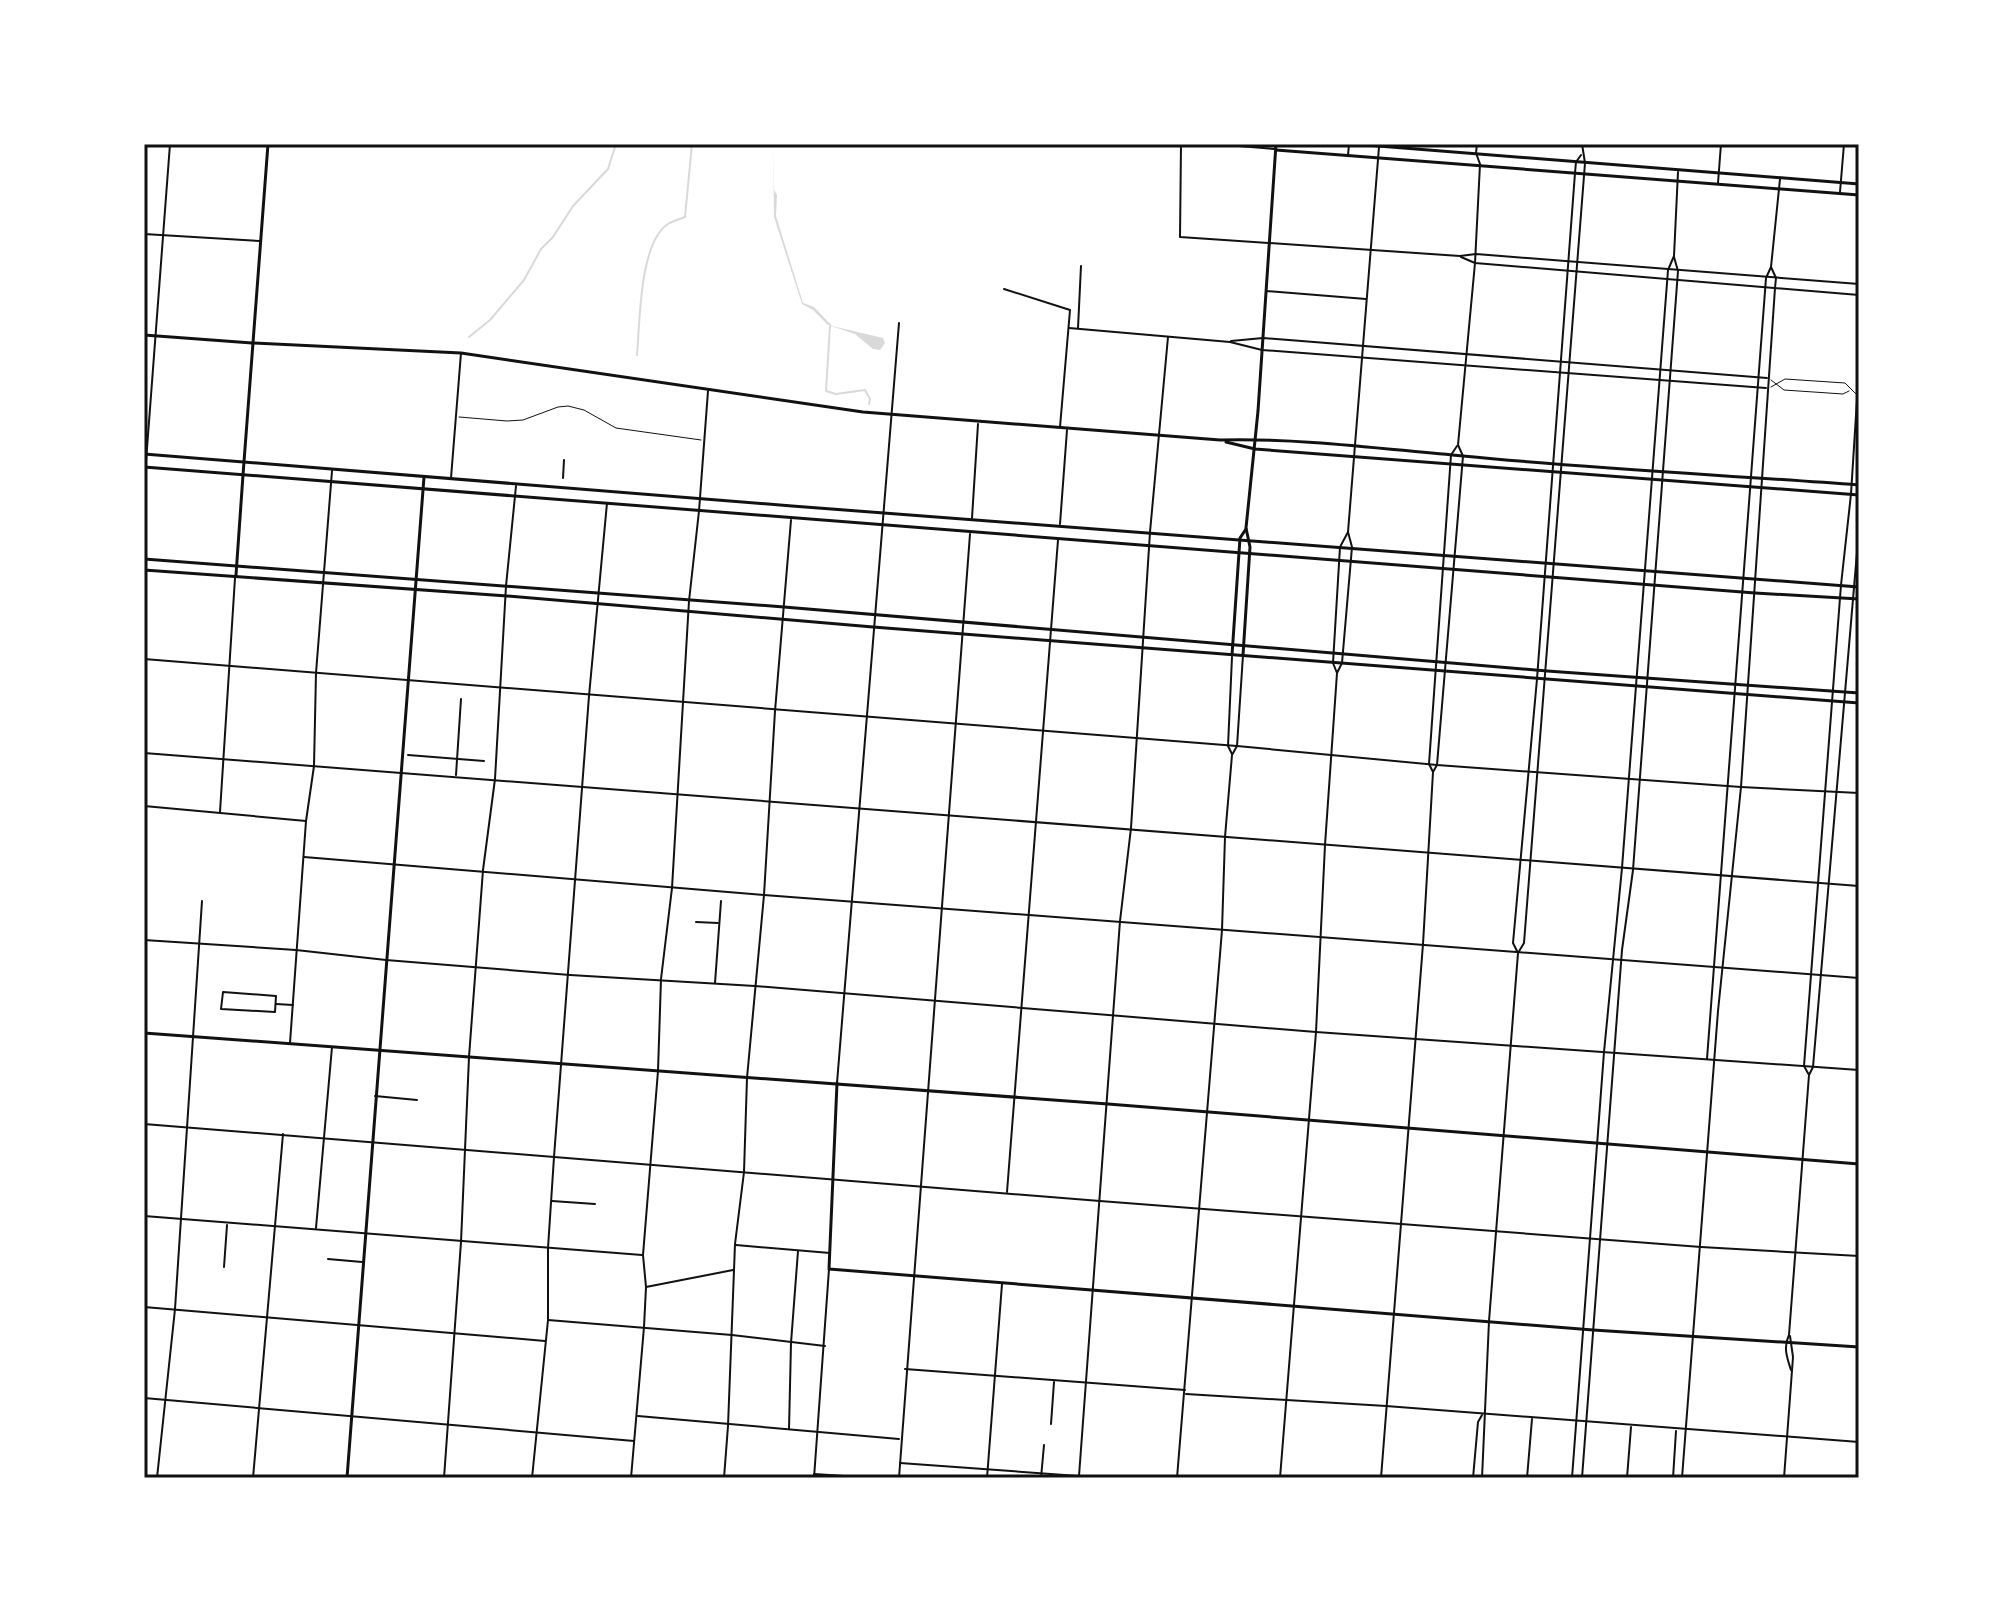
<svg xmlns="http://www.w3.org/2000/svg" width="2003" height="1622" font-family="Signika,sans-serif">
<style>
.water{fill:#d9d9d9}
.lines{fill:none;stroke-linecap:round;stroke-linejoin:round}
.stream{stroke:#d9d9d9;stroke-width:2}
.service{stroke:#111;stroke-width:1}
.pedestrian{stroke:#111;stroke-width:2}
.minor{stroke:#111;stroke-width:2}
.tertiary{stroke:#111;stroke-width:3}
.secondary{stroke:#111;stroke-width:3}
.primary{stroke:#111;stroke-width:3}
.neatline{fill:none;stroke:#111;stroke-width:3}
</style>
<rect width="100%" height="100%" fill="#fff"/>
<polygon class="water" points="773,144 774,190 777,195 776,216 803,303 814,307 832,326 883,338 885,343 880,350 873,349 855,334 828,325 813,310 802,304 774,217"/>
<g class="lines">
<g class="stream">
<polyline points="830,326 826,391 836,394 865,390 870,399 869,404"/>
<polyline points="469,337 490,320 524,280 541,249 553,237 573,206 608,169 616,144"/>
<path d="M637,355c3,-32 2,-112 31,-131 5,-3 11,-5 17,-7l7,-73"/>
</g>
<g class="service">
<polyline points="1771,380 1784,390 1843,394 1849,391"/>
<polyline points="1771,387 1785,379 1845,383 1856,394"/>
<polyline points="459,417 507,421 523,420 558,407 568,406 584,410 616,428 701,440"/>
</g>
<polyline class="pedestrian" points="563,478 564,460"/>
<g class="minor">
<polyline points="1181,144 1180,237 1460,256 1476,254 1859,284"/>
<polyline points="1215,144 1274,149"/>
<polyline points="1348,155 1349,144"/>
<polyline points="1718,183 1721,144"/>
<polyline points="1840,192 1844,144"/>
<polyline points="144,234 260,241"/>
<polyline points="1461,257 1475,263 1859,295"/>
<polyline points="1004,289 1070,310 1060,427"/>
<polyline points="1266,291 1366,299"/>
<polyline points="1069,328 1230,342 1262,350 1766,388"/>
<polyline points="1078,328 1081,266"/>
<polyline points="1231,341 1263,338 1767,378"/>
<polyline points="451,478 461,353"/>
<polyline points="144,488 170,144"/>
<polyline points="972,518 978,424"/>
<polyline points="1060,524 1067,430"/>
<polyline points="144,659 1237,746 1437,765 1741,787 1859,793"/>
<polyline points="1337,673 1342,663 1352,547 1348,532 1379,147"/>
<polyline points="144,753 1859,886"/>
<polyline points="1232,754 1228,746 1232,657"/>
<polyline points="408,755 484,761"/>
<polyline points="1433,772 1429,764 1451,455 1457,446"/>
<polyline points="456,775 461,699"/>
<polyline points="144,806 306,821"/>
<polyline points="220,812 235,578"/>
<polyline points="304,857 764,895 1859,978"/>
<polyline points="696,922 718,923"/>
<polyline points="144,940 296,950 386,960 570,975 755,986 1316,1032 1859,1070"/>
<polyline points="1517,951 1513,943 1537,679 1575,173 1576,162 1581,155"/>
<polyline points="715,983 721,901"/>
<polygon points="223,992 276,996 275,1012 221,1009"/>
<polyline points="276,1004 293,1005"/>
<polyline points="290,1043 306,821 314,766 316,673 332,471"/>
<polyline points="1707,1059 1766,278 1771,267 1780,179"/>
<polyline points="1809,1075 1804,1066 1841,585 1851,494 1859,368"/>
<polyline points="837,1083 899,323"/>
<polyline points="375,1096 417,1100"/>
<polyline points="144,1124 1100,1201 1701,1247 1859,1256"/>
<polyline points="1007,1192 1058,540"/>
<polyline points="552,1201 595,1204"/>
<polyline points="144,1216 642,1255"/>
<polyline points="316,1228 332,1047"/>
<polyline points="736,1245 830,1253"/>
<polyline points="328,1259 362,1262"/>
<polyline points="224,1267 227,1225"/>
<polyline points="646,1287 733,1270"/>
<polyline points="144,1307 545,1341"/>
<polyline points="548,1320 732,1335 825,1346"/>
<polyline points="905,1369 1185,1390"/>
<path d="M1791,1370c-4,-12 -8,-23 -2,-35l20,-260 4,-8 46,-538"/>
<polyline points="1186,1394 1386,1406 1859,1442"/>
<polyline points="144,1398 634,1441"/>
<polyline points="638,1416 899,1439"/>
<polyline points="1051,1424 1054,1382"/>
<polyline points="789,1429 791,1343 798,1251"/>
<polyline points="900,1463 1106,1478"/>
<polyline points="814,1474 860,1477"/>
<polyline points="1079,1476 1120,921 1131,828 1150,532 1168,337"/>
<polyline points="157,1478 175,1309 202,901"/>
<polyline points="253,1478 283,1134"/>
<polyline points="444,1478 461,1242 469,1057 483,870 495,779 506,586 516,486"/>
<polyline points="532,1478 548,1320 548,1248 554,1157 589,696 607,503"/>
<polyline points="631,1478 644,1327 646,1287 643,1255 658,1071 661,979 672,888 689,601 699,511 708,391"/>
<polyline points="724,1478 728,1426 735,1244 744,1172 747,1078 764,895 775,711 791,520"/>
<polyline points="814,1478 829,1269"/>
<polyline points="899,1478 970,534"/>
<polyline points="987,1478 1002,1284"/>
<polyline points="1041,1478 1044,1445"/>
<polyline points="1177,1478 1222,930 1225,837 1232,755 1237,746 1243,655"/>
<polyline points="1280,1478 1316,1032 1325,845 1337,673 1333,663 1340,547 1348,532"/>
<polyline points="1381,1478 1423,944 1433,772 1437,765 1463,456 1458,445 1475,263 1480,164 1476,153 1477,144"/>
<polyline points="1473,1478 1478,1422 1482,1415"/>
<polyline points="1482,1478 1489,1321 1518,953 1524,943 1585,163 1582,144"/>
<polyline points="1527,1478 1532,1419"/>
<polyline points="1572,1478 1604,1052 1622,868 1668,270 1674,256 1678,172"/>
<polyline points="1582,1478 1622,950 1633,870 1678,271 1674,257"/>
<polyline points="1627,1478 1631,1427"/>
<polyline points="1673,1478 1676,1431"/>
<polyline points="1682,1478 1718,1011 1741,787 1775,288 1776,278 1771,267"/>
<polyline points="1784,1478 1793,1357 1790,1336"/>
</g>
<g class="tertiary">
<polyline points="1353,144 1859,184"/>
<polyline points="1276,150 1859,195"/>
<polyline points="144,335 252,343"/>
<polyline points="1232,655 1240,538 1246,529"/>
<polyline points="1243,655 1250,547 1246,528 1258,411 1276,144"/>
<polyline points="144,1033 1108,1104 1859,1164"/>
<polyline points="837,1083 829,1269 1593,1330 1859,1347"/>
<polyline points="347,1478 424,477"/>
</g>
<g class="secondary">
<path d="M253,343l208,10 402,59 357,28c81,-2 162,9 243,16 132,13 264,19 396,29"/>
<polyline points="1226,442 1255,449 1859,495"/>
<polyline points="144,559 784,607 1547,671 1859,693"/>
<polyline points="144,570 507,596 873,627 1859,703"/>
<polyline points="236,575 243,475"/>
</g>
<g class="primary">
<polyline points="144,454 792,506 1859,587"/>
<polyline points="144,467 1755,593 1859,599"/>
<polyline points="243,475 268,144"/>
</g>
</g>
<rect width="2003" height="1622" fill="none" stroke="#ffffff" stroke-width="292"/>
<rect x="146" y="146" width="1711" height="1330" class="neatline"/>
</svg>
